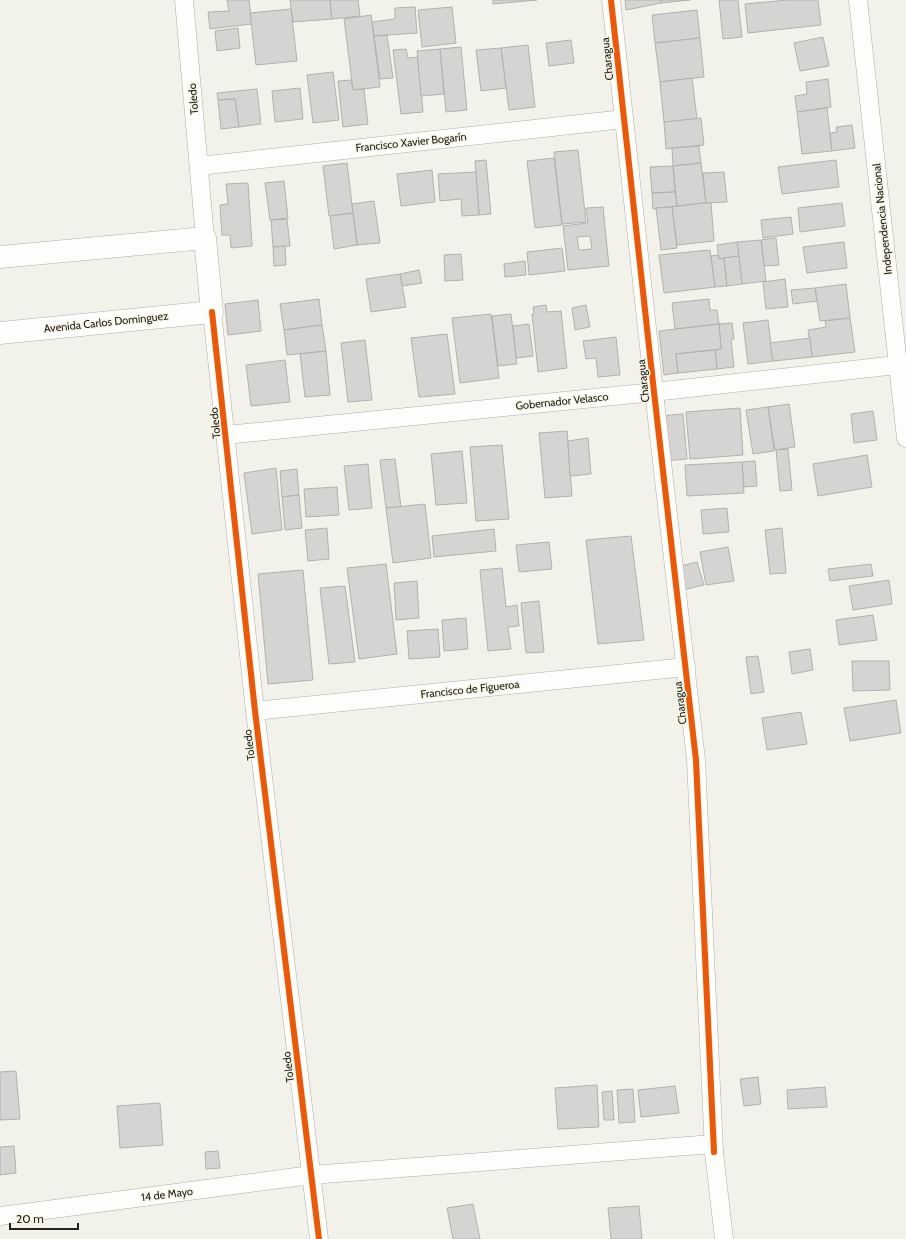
<svg xmlns="http://www.w3.org/2000/svg" width="906" height="1239" font-family="Cabin,sans-serif">
<style>
.building{fill:#d6d4d2;stroke:#b3b1ae;fill-rule:evenodd}
.lines{fill:none;stroke-linecap:round;stroke-linejoin:round}
.minor-casing{stroke:#aeaea8;stroke-width:19}
.secondary-casing{stroke:#aeaea8;stroke-width:23}
.minor{stroke:#fdfdfc;stroke-width:18}
.secondary{stroke:#fdfdfc;stroke-width:22}
.cycleway-casing{stroke:#f7f5e6;stroke-width:8}
.cycleway{stroke:#e8590c;stroke-width:6}
.labels{text-anchor:middle;stroke-width:3;stroke-linejoin:round;paint-order:stroke}
.street-label{font-size:11px;fill:#22211c;stroke:#f7f5e6}
</style>
<rect width="100%" height="100%" fill="#f3f2ea"/>
<g class="building">
<polygon points="227,0 249,0 252,24 210,29 208,12 229,11"/>
<polygon points="290,0 330,0 332,19 293,22"/>
<polygon points="330,0 358,0 360,16 332,19"/>
<polygon points="493,0 537,0 493,4"/>
<polygon points="625,0 661,0 661,3 626,10"/>
<polygon points="661,0 690,0 661,3"/>
<polygon points="719,0 738,0 742,37 723,39"/>
<polygon points="787,0 818,0 821,25 748,33 745,4"/>
<polygon points="415,7 417,33 374,36 372,22 395,19 395,8"/>
<polygon points="452,7 456,43 422,47 418,10"/>
<polygon points="291,9 297,61 256,65 250,13"/>
<polygon points="697,10 700,38 655,43 652,15"/>
<polygon points="371,15 380,87 353,90 344,19"/>
<polygon points="238,28 240,48 217,51 215,31"/>
<polygon points="387,35 393,78 380,79 374,36"/>
<polygon points="823,37 829,66 800,71 794,43"/>
<polygon points="700,38 704,77 660,82 655,43"/>
<polygon points="571,40 574,63 549,66 546,43"/>
<polygon points="528,45 535,107 509,110 501,48"/>
<polygon points="461,47 467,110 446,112 440,49"/>
<polygon points="501,48 506,88 481,91 476,50"/>
<polygon points="406,49 408,58 418,57 423,112 401,114 393,50"/>
<polygon points="440,49 444,94 421,96 417,51"/>
<polygon points="333,72 339,120 313,123 307,75"/>
<polygon points="692,78 697,119 664,122 660,82"/>
<polygon points="828,79 831,107 797,112 795,96 807,94 806,82"/>
<polygon points="351,80 353,90 364,89 368,124 343,127 338,81"/>
<polygon points="300,88 303,119 275,122 272,91"/>
<polygon points="257,89 261,124 239,127 235,99 218,100 217,93"/>
<polygon points="235,99 239,127 221,129 218,100"/>
<polygon points="827,108 832,151 802,154 797,112"/>
<polygon points="701,118 704,145 666,149 664,122"/>
<polygon points="852,125 855,148 832,151 830,133 837,132 836,127"/>
<polygon points="699,146 701,163 673,166 672,148"/>
<polygon points="578,150 586,222 562,224 554,152"/>
<polygon points="554,158 562,225 535,228 527,161"/>
<polygon points="486,160 491,214 479,215 475,161"/>
<polygon points="836,160 839,187 782,194 778,167"/>
<polygon points="347,163 353,213 329,216 323,166"/>
<polygon points="701,163 706,203 677,206 673,166"/>
<polygon points="673,166 675,192 652,193 650,167"/>
<polygon points="432,170 435,202 401,206 397,174"/>
<polygon points="476,172 479,215 462,216 461,199 440,201 438,174"/>
<polygon points="724,172 727,202 706,203 703,173"/>
<polygon points="284,181 288,218 270,220 265,183"/>
<polygon points="248,183 252,246 231,248 230,235 222,235 220,205 228,204 226,184"/>
<polygon points="675,192 677,206 653,209 652,193"/>
<polygon points="374,201 380,243 357,245 352,204"/>
<polygon points="703,203 711,203 714,241 677,245 672,207"/>
<polygon points="842,203 845,226 800,232 798,208"/>
<path d="M603,207l6,59 -41,4 -5,-44 25,-3 -2,-15zM590,236l2,13 -13,1 -2,-13z"/>
<polygon points="672,207 677,248 661,250 656,208"/>
<polygon points="353,213 357,245 334,249 330,216"/>
<polygon points="791,217 793,234 763,238 761,220"/>
<polygon points="287,219 290,246 273,247 271,220"/>
<polygon points="776,238 779,265 764,266 761,240"/>
<polygon points="761,240 766,281 742,284 737,242"/>
<polygon points="737,242 739,256 719,259 717,245"/>
<polygon points="844,242 847,268 807,273 803,247"/>
<polygon points="285,246 286,265 274,266 273,247"/>
<polygon points="562,248 565,271 529,275 527,252"/>
<polygon points="710,250 715,287 664,293 659,255"/>
<polygon points="461,254 463,280 445,281 444,255"/>
<polygon points="718,255 719,259 724,258 727,286 715,287 711,256"/>
<polygon points="739,256 742,284 727,286 724,258"/>
<polygon points="525,261 526,275 505,277 504,264"/>
<polygon points="419,270 422,283 402,286 400,274"/>
<polygon points="400,274 406,307 371,312 366,279"/>
<polygon points="785,279 788,307 766,309 763,282"/>
<polygon points="846,284 850,318 820,321 815,288"/>
<polygon points="815,288 817,301 793,304 791,290"/>
<polygon points="319,299 322,325 284,330 280,304"/>
<polygon points="709,299 710,310 717,310 719,324 675,329 672,303"/>
<polygon points="258,300 261,331 228,335 225,304"/>
<polygon points="546,305 547,312 561,311 567,368 538,372 532,314 534,314 533,307"/>
<polygon points="586,305 590,327 575,330 572,308"/>
<polygon points="491,314 499,378 460,383 452,318"/>
<polygon points="511,314 517,364 498,366 492,316"/>
<polygon points="850,318 855,352 812,357 808,330 826,327 825,321"/>
<polygon points="768,320 773,361 748,364 743,323"/>
<polygon points="732,323 734,339 731,339 734,367 717,369 715,350 721,349 719,324"/>
<polygon points="529,324 533,356 516,358 513,326"/>
<polygon points="719,324 721,349 676,354 678,373 664,375 659,331"/>
<polygon points="322,325 326,351 287,355 284,330"/>
<polygon points="447,334 455,394 419,397 411,338"/>
<polygon points="616,337 620,375 598,377 596,358 586,359 583,341"/>
<polygon points="810,338 812,357 773,361 770,343"/>
<polygon points="365,340 372,400 348,402 341,343"/>
<polygon points="715,350 717,369 678,373 676,354"/>
<polygon points="326,351 330,395 305,397 300,354"/>
<polygon points="285,360 290,402 251,406 246,365"/>
<polygon points="789,404 795,447 775,450 768,407"/>
<polygon points="768,407 774,451 753,454 746,410"/>
<polygon points="740,408 743,455 690,459 686,412"/>
<polygon points="873,411 877,440 854,443 851,414"/>
<polygon points="683,414 687,459 663,461 659,416"/>
<polygon points="567,431 572,496 545,498 539,433"/>
<polygon points="588,438 591,474 570,476 568,441"/>
<polygon points="502,445 509,519 476,521 470,447"/>
<polygon points="788,449 792,490 780,491 776,450"/>
<polygon points="462,451 467,503 436,505 431,454"/>
<polygon points="867,455 872,487 818,496 813,464"/>
<polygon points="395,459 401,507 386,508 380,460"/>
<polygon points="755,461 757,486 744,487 742,462"/>
<polygon points="742,462 744,493 687,496 685,465"/>
<polygon points="368,464 372,508 349,510 344,466"/>
<polygon points="276,468 282,530 252,534 244,473"/>
<polygon points="297,469 299,495 282,497 280,471"/>
<polygon points="337,487 339,515 306,517 304,489"/>
<polygon points="299,495 302,528 285,530 282,497"/>
<polygon points="425,504 431,558 393,563 386,508"/>
<polygon points="727,508 729,532 703,534 701,510"/>
<polygon points="327,528 329,559 308,561 305,530"/>
<polygon points="782,528 786,573 770,574 765,530"/>
<polygon points="494,529 496,551 434,557 432,536"/>
<polygon points="631,536 644,640 598,644 586,540"/>
<polygon points="549,542 552,569 519,572 516,545"/>
<polygon points="728,547 734,581 706,585 700,552"/>
<polygon points="697,562 704,585 683,590 677,567"/>
<polygon points="386,564 397,654 359,659 347,568"/>
<polygon points="871,564 873,576 830,581 828,569"/>
<polygon points="502,568 506,607 517,605 519,626 508,627 511,649 488,651 480,570"/>
<polygon points="303,570 313,680 268,684 258,574"/>
<polygon points="889,580 892,604 853,610 849,586"/>
<polygon points="417,581 419,618 396,620 394,583"/>
<polygon points="345,586 355,662 329,664 320,588"/>
<polygon points="539,601 544,652 526,653 521,603"/>
<polygon points="873,615 877,640 839,645 836,620"/>
<polygon points="466,618 468,649 444,651 442,620"/>
<polygon points="438,629 440,657 409,659 407,631"/>
<polygon points="810,649 813,670 792,674 789,652"/>
<polygon points="758,656 764,692 751,694 746,657"/>
<polygon points="852,661 889,661 890,690 853,691"/>
<polygon points="896,700 901,733 850,741 844,708"/>
<polygon points="801,712 807,744 767,750 762,718"/>
<polygon points="16,1071 20,1119 0,1120 0,1072"/>
<polygon points="758,1077 761,1104 744,1106 740,1079"/>
<polygon points="597,1085 599,1127 558,1129 555,1088"/>
<polygon points="675,1086 679,1113 641,1117 638,1090"/>
<polygon points="825,1087 827,1107 788,1109 787,1090"/>
<polygon points="633,1089 635,1122 619,1123 617,1090"/>
<polygon points="612,1091 614,1120 604,1120 602,1092"/>
<polygon points="160,1103 163,1145 120,1148 117,1106"/>
<polygon points="14,1146 16,1173 0,1175 0,1147"/>
<polygon points="218,1151 220,1168 206,1169 205,1152"/>
<polygon points="473,1204 480,1239 453,1239 447,1208"/>
<polygon points="639,1206 642,1239 611,1239 608,1208"/>
</g>
<g class="lines">
<g class="minor-casing">
<g id="minor">
<polyline points="184,0 205,238"/>
<polyline points="611,0 654,392 696,760 714,1152"/>
<polyline points="858,0 906,438"/>
<polyline points="199,166 624,119"/>
<polyline points="212,312 255,711 319,1239"/>
<polyline points="226,435 654,392 897,365"/>
<polyline points="255,711 686,667"/>
<polyline points="0,1216 311,1175 713,1144 724,1239"/>
</g>
</g>
<g class="secondary-casing">
<polyline id="secondary" points="0,257 205,238 212,312 0,333"/>
</g>
<use href="#minor" class="minor"/>
<use href="#secondary" class="secondary"/>
<g class="cycleway-casing">
<g id="cycleway">
<polyline points="611,0 654,392 696,760 714,1152"/>
<polyline points="212,312 255,711 319,1239"/>
</g>
</g>
<use href="#cycleway" class="cycleway"/>
</g>
<g class="labels">
<g class="street-label">
<text transform="translate(607 59) rotate(-96)" y="4">Charagua</text>
<text transform="translate(193 99) rotate(-95)" y="4">Toledo</text>
<text transform="translate(411 142) rotate(-6)" y="4">Francisco Xavier Bogarín</text>
<text transform="translate(882 219) rotate(-96)" y="4">Independencia Nacional</text>
<text transform="translate(106 322) rotate(-6)" y="4">Avenida Carlos Dominguez</text>
<text transform="translate(643 381) rotate(-96)" y="4">Charagua</text>
<text transform="translate(562 401) rotate(-6)" y="4">Gobernador Velasco</text>
<text transform="translate(215 423) rotate(-96)" y="4">Toledo</text>
<text transform="translate(470 689) rotate(-6)" y="4">Francisco de Figueroa</text>
<text transform="translate(680 703) rotate(-97)" y="4">Charagua</text>
<text transform="translate(249 745) rotate(-97)" y="4">Toledo</text>
<text transform="translate(288 1067) rotate(-97)" y="4">Toledo</text>
<text transform="translate(167 1194) rotate(-7)" y="4">14 de Mayo</text>
</g>
</g>
<path d="M10 1223v6h68v-6" fill="none" stroke="#22211c" stroke-width="2"/>
<text x="16" y="1223" font-size="12" fill="#22211c" stroke="#f7f5e6" stroke-width="3" paint-order="stroke">20 m</text>
</svg>
